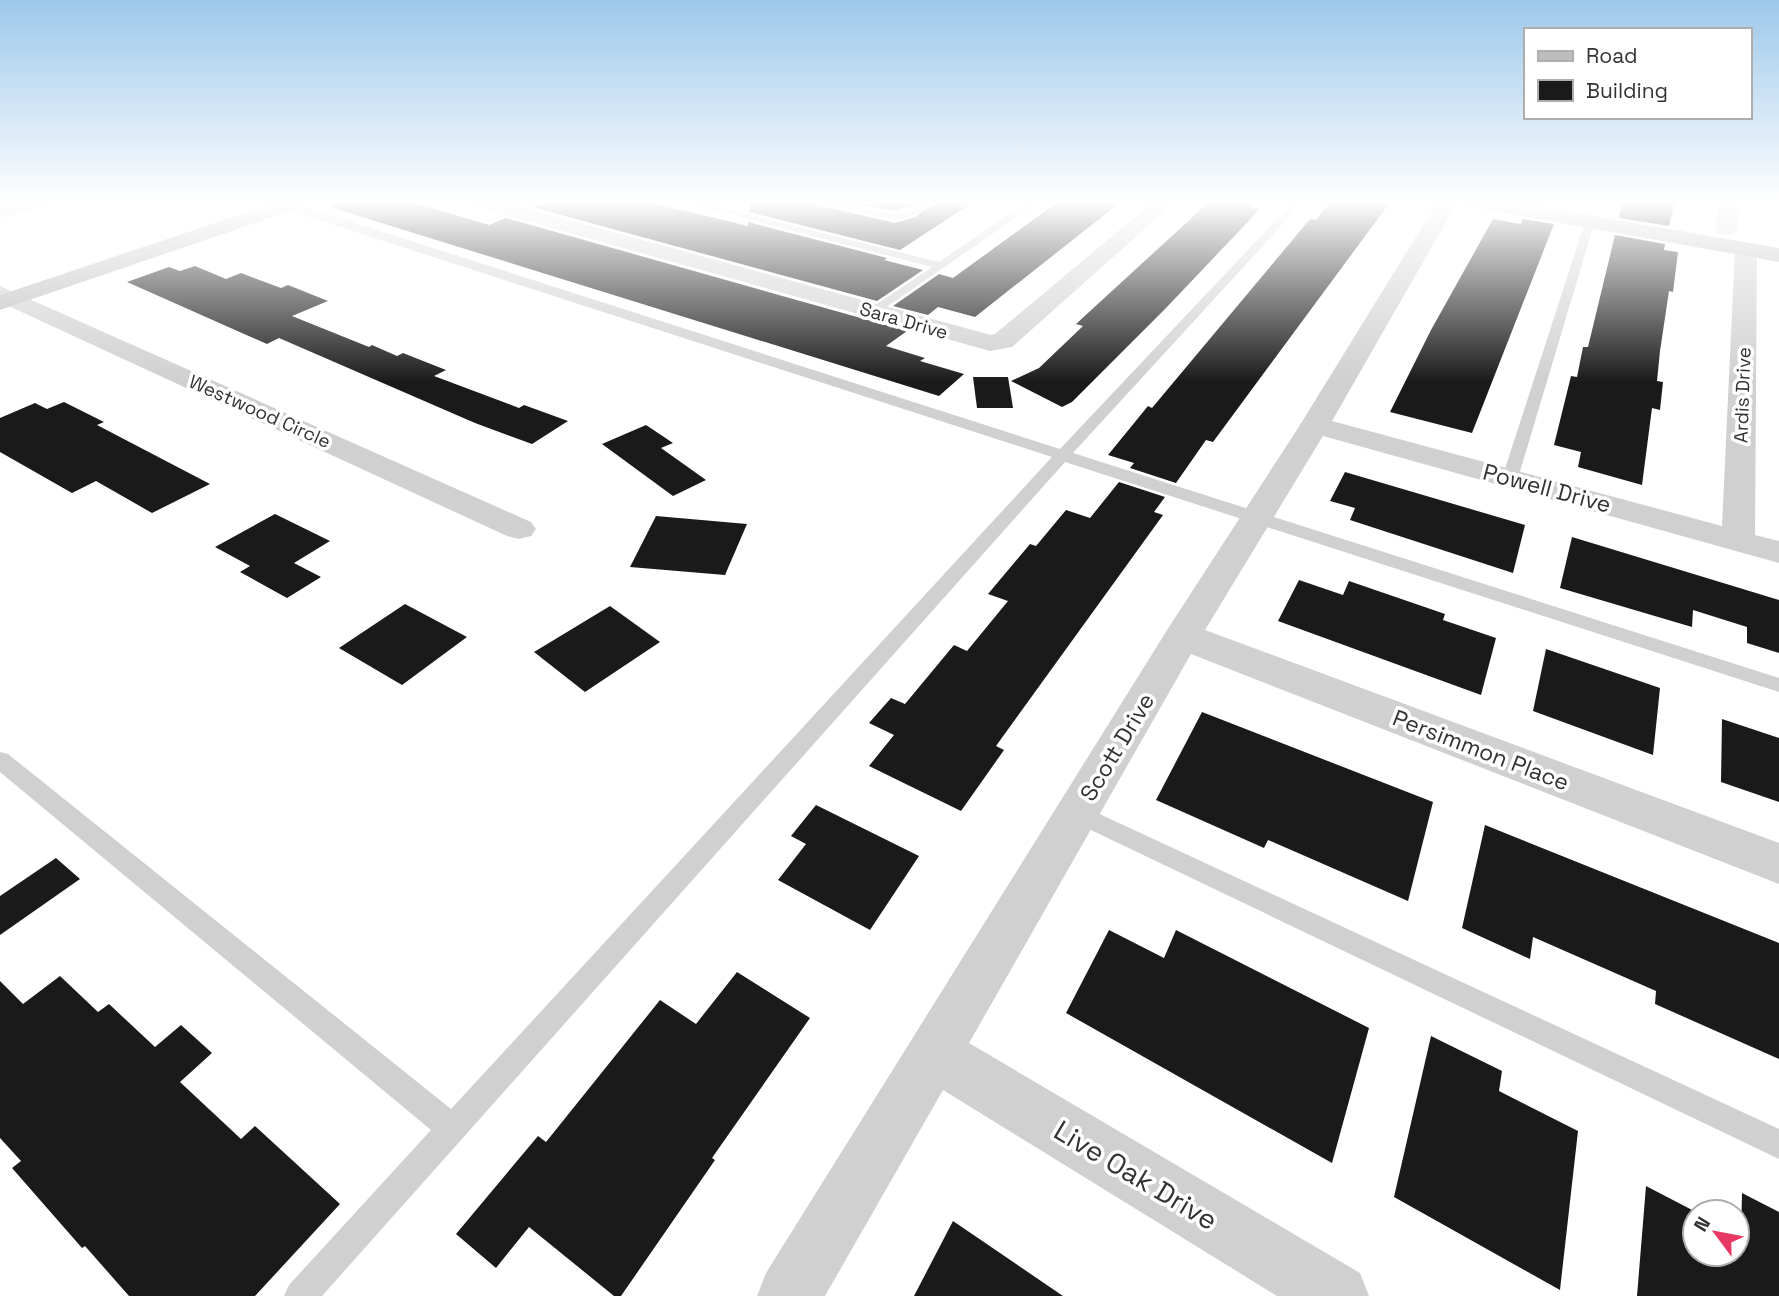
<svg xmlns="http://www.w3.org/2000/svg" width="1779" height="1296" font-family="'Space Grotesk',sans-serif">
<style>
.building{fill:#1a1a1a}
.lines{fill:none;stroke-linecap:round;stroke-linejoin:round}
.service{fill:#d0d0d0;fill-rule:evenodd}
.minor{fill:#d0d0d0;fill-rule:evenodd}
.secondary{fill:#bdbdbd;fill-rule:evenodd}
.labels{text-anchor:middle;stroke-width:7;stroke-linejoin:round;paint-order:stroke}
.far-street-label{font-size:19px;fill:#333;stroke:#fff}
.street-label{font-size:23px;fill:#333;stroke:#fff}
.near-street-label{font-size:28px;fill:#333;stroke:#fff}
</style>
<rect width="100%" height="100%" fill="#fff"/>
<!-- building -->
<g class="building">
<path d="M 331,201 L 408,201 L 489,225 L 506,218 L 907,331 L 886,346 L 925,358 L 920,361 L 964,374 L 939,396 L 330,207 Z"/>
<path d="M 547,201 L 644,201 L 748,226 L 748,222 L 887,258 L 884,260 L 923,270 L 877,301 L 532,207 Z"/>
<path d="M 751,201 L 811,201 L 813,204 L 895,223 L 915,217 L 938,201 L 975,201 L 900,250 L 749,212 Z"/>
<path d="M 840,201 L 923,201 L 895,211 Z"/>
<path d="M 1059,201 L 1122,201 L 975,317 L 938,307 L 928,315 L 893,306 L 939,274 L 953,278 Z"/>
<path d="M 1210,201 L 1257,201 L 1251,207 L 1260,209 L 1166,308 L 1072,402 L 1062,407 L 1011,381 L 1039,368 L 1083,326 L 1076,324 Z"/>
<path d="M 1331,201 L 1391,201 L 1213,442 L 1206,440 L 1176,483 L 1130,468 L 1134,463 L 1108,455 L 1148,406 L 1152,408 L 1310,219 L 1316,220 Z"/>
<path d="M 1623,201 L 1675,201 L 1669,226 L 1619,218 Z"/>
<path d="M 1493,219 L 1521,224 L 1522,219 L 1554,224 L 1472,433 L 1390,412 L 1431,330 Z"/>
<path d="M 1615,235 L 1665,244 L 1664,250 L 1678,252 L 1673,292 L 1669,291 L 1660,351 L 1657,381 L 1663,382 L 1660,410 L 1652,408 L 1642,485 L 1578,467 L 1581,452 L 1554,445 L 1571,376 L 1577,377 L 1583,347 L 1588,347 Z"/>
<path d="M 195,266 L 226,279 L 241,273 L 281,288 L 288,285 L 328,301 L 292,316 L 369,347 L 372,345 L 397,356 L 403,353 L 446,370 L 434,376 L 519,408 L 524,405 L 568,421 L 532,444 L 475,423 L 279,338 L 267,344 L 127,282 L 169,267 L 180,271 Z"/>
<path d="M 973,377 L 1008,377 L 1013,408 L 977,408 Z"/>
<path d="M 64,402 L 104,422 L 97,425 L 210,484 L 152,513 L 96,481 L 72,493 L 0,452 L 0,418 L 35,403 L 47,409 Z"/>
<path d="M 646,425 L 673,443 L 661,448 L 706,480 L 673,496 L 602,444 Z"/>
<path d="M 1345,472 L 1525,525 L 1513,573 L 1350,520 L 1355,508 L 1330,501 Z"/>
<path d="M 1119,482 L 1165,497 L 1154,512 L 1163,515 L 996,746 L 1004,750 L 961,811 L 869,766 L 894,735 L 869,723 L 891,698 L 905,704 L 954,645 L 967,651 L 1008,601 L 988,594 L 1030,544 L 1036,546 L 1066,510 L 1090,518 Z"/>
<path d="M 275,514 L 330,541 L 294,563 L 321,577 L 287,598 L 240,572 L 250,566 L 215,547 Z"/>
<path d="M 656,516 L 747,524 L 725,575 L 630,567 Z"/>
<path d="M 1572,537 L 1779,600 L 1779,653 L 1747,643 L 1747,627 L 1693,610 L 1692,627 L 1560,588 Z"/>
<path d="M 1299,580 L 1343,595 L 1349,581 L 1445,614 L 1443,620 L 1496,638 L 1481,695 L 1278,621 Z"/>
<path d="M 405,604 L 467,637 L 402,685 L 339,648 Z"/>
<path d="M 610,606 L 660,642 L 585,692 L 534,652 Z"/>
<path d="M 1546,649 L 1660,688 L 1653,755 L 1533,711 Z"/>
<path d="M 1202,712 L 1433,802 L 1408,901 L 1268,840 L 1264,848 L 1156,800 Z"/>
<path d="M 1722,719 L 1779,738 L 1779,802 L 1721,782 Z"/>
<path d="M 816,805 L 919,856 L 870,930 L 778,880 L 806,844 L 791,836 Z"/>
<path d="M 1485,825 L 1779,943 L 1779,1059 L 1655,1004 L 1656,991 L 1533,937 L 1530,959 L 1462,928 Z"/>
<path d="M 56,858 L 80,879 L 0,935 L 0,896 Z"/>
<path d="M 1109,930 L 1164,958 L 1176,930 L 1369,1028 L 1332,1163 L 1066,1013 Z"/>
<path d="M 737,972 L 810,1018 L 712,1158 L 715,1160 L 621,1296 L 614,1296 L 529,1227 L 496,1268 L 456,1234 L 538,1136 L 546,1142 L 660,1000 L 696,1024 Z"/>
<path d="M 60,976 L 98,1012 L 109,1004 L 155,1047 L 181,1025 L 212,1053 L 180,1082 L 241,1139 L 255,1126 L 340,1204 L 255,1296 L 129,1296 L 85,1246 L 82,1248 L 12,1168 L 21,1161 L 0,1138 L 0,981 L 23,1004 Z"/>
<path d="M 1431,1036 L 1502,1071 L 1499,1091 L 1578,1131 L 1560,1290 L 1394,1197 Z"/>
<path d="M 1646,1186 L 1696,1212 L 1695,1254 L 1737,1254 L 1737,1233 L 1741,1236 L 1742,1193 L 1779,1212 L 1779,1296 L 1637,1296 Z"/>
<path d="M 953,1221 L 1063,1296 L 914,1296 Z"/>
</g>
<g class="lines">
<!-- service -->
<g class="service">
<path d="M 678,201 L 695,201 L 939,262 L 1028,201 L 1040,201 L 875,315 L 871,314 L 871,308 L 932,267 Z"/>
<path d="M 814,201 C 842,200 870,214 895,214 C 910,214 920,201 936,201 L 914,215 L 896,220 Z"/>
<path d="M 1294,201 L 1304,201 L 1073,453 L 1779,678 L 1779,692 L 1065,462 L 322,1296 L 284,1296 L 289,1285 L 431,1130 L 0,772 L 0,752 L 8,754 L 451,1109 L 1052,457 L 300,214 L 285,207 L 285,203 L 293,203 L 1060,449 Z"/>
<path d="M 1586,219 L 1595,221 L 1518,478 L 1516,481 L 1504,481 L 1502,478 Z"/>
<path d="M 1078,804 L 1779,1129 L 1779,1159 L 1070,820 L 1067,813 L 1070,806 Z"/>
</g>
<!-- minor -->
<g class="minor">
<path d="M 17,201 L 50,201 L 47,205 L 0,218 L 0,206 Z"/>
<path d="M 467,201 L 499,201 L 991,335 L 995,334 L 1154,201 L 1176,201 L 1012,347 L 990,351 L 470,205 Z"/>
<path d="M 1438,201 L 1458,201 L 1332,421 L 1722,526 L 1735,249 L 1738,244 L 1754,244 L 1757,249 L 1755,535 L 1779,541 L 1779,563 L 1323,436 L 1205,630 L 1779,843 L 1779,884 L 1191,654 L 969,1043 L 1360,1273 L 1369,1296 L 1277,1296 L 943,1090 L 825,1296 L 757,1296 L 766,1273 L 1169,627 L 1300,425 Z"/>
<path d="M 1720,201 L 1740,201 L 1737,229 L 1734,234 L 1718,234 L 1715,229 Z"/>
<path d="M 0,286 L 531,522 L 536,529 L 531,536 L 519,539 L 507,536 L 0,302 Z"/>
</g>
<!-- secondary -->
<g class="secondary">
<path d="M 281,201 L 311,201 L 308,205 L 0,310 L 0,295 Z"/>
<path d="M 1462,201 L 1506,201 L 1779,248 L 1779,262 L 1472,207 L 1465,205 Z"/>
</g>
</g>
<!-- sky -->
<linearGradient id="sky" x2="0" y2="1"><stop stop-color="#9dc8ea"/><stop offset="0.53" stop-color="#fff"/><stop offset="1" stop-color="#fff" stop-opacity="0"/></linearGradient>
<rect width="1779" height="382" fill="url(#sky)"/>
<g class="labels">
<!-- far-street labels -->
<g class="far-street-label">
<text transform="translate(904 320) rotate(16)" y="7">Sara Drive</text>
<text transform="translate(1742 395) rotate(-88)" y="7">Ardis Drive</text>
<text transform="translate(260 411) rotate(24)" y="7">Westwood Circle</text>
</g>
<!-- street labels -->
<g class="street-label">
<text transform="translate(1547 488) rotate(15)" y="8">Powell Drive</text>
<text transform="translate(1117 747) rotate(-59)" y="8">Scott Drive</text>
<text transform="translate(1481 750) rotate(21)" y="8">Persimmon Place</text>
</g>
<!-- near-street labels -->
<g class="near-street-label">
<text transform="translate(1136 1175) rotate(31)" y="10">Live Oak Drive</text>
</g>
</g>
<!-- legend -->
<rect x="1524" y="28" width="228" height="91" fill="#ffffff" stroke="#adadad" stroke-width="2"/>
<rect x="1538" y="51" width="35" height="10" fill="#bdbdbd" stroke="#adadad" stroke-width="2"/>
<text x="1586" y="63" font-size="21" fill="#333333">Road</text>
<rect x="1538" y="80" width="35" height="21" fill="#1a1a1a" stroke="#adadad" stroke-width="2"/>
<text x="1586" y="98" font-size="21" fill="#333333">Building</text>
<!-- north arrow -->
<g transform="translate(1716 1233) rotate(302)"><circle r="33" fill="#ffffff" stroke="#adadad" stroke-width="2"/>
<path d="M0-5L12 26L0 18L-12 26Z" fill="#e63963"/>
<text y="-10" font-size="19" font-weight="bold" text-anchor="middle" fill="#333333">N</text>
</g>
</svg>
